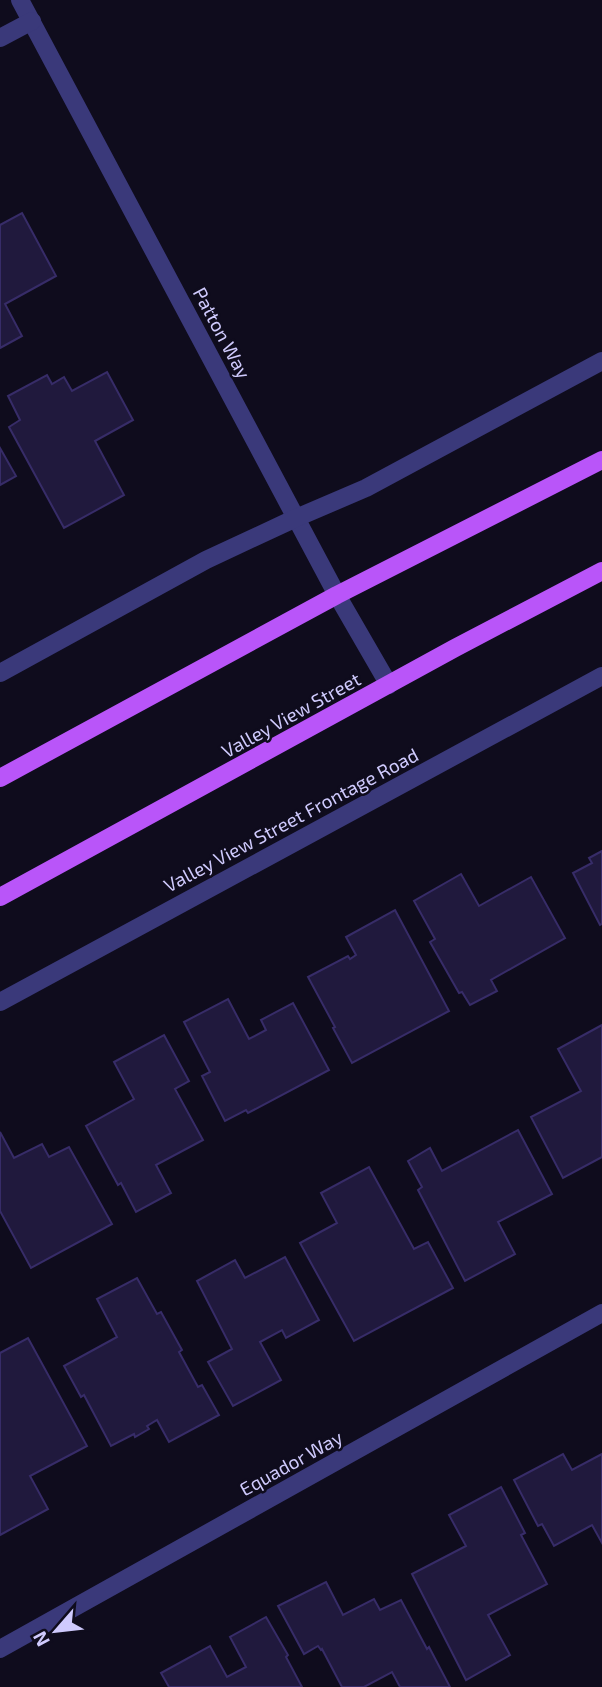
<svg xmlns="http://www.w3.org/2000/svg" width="602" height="1687" font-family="'Exo 2',sans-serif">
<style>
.building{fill:#20193d;stroke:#372c68;stroke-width:2}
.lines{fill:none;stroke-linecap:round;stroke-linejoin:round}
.minor{stroke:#3a397a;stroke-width:18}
.primary{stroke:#b955f9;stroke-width:18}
.labels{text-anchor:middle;stroke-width:5;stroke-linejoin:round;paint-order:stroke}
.street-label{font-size:19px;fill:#cfcafd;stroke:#0f0c1d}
</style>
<rect width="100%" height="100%" fill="#0f0c1d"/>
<!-- building -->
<g class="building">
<path d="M 22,213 L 56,276 L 5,304 L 22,336 L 0,348 L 0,225 Z"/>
<path d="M 107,372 L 133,420 L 95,441 L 124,495 L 64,528 L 9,427 L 20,420 L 8,396 L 47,375 L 52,384 L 64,377 L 72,391 Z"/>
<path d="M 0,448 L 16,476 L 0,485 Z"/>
<path d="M 602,851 L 602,924 L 600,925 L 573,873 L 592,863 L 589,858 Z"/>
<path d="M 461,874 L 479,906 L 531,877 L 565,938 L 491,980 L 497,991 L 470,1005 L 462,992 L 459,993 L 430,942 L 435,939 L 414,901 Z"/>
<path d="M 395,910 L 449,1011 L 352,1063 L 333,1028 L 335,1027 L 308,977 L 348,956 L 350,959 L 356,955 L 346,937 Z"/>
<path d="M 228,999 L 249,1039 L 266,1030 L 261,1020 L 293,1003 L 329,1070 L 248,1113 L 246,1110 L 225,1121 L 202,1076 L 210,1072 L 184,1022 Z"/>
<path d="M 602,1025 L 602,1157 L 563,1178 L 531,1117 L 581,1091 L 558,1049 Z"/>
<path d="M 164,1035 L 189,1081 L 175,1089 L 203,1140 L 156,1165 L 171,1193 L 136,1212 L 121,1183 L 118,1185 L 86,1126 L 134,1099 L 114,1062 Z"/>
<path d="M 518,1130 L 552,1194 L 498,1222 L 515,1254 L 465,1281 L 418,1190 L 422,1187 L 408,1161 L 430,1148 L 442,1171 Z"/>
<path d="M 0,1132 L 14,1158 L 42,1144 L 49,1157 L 69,1147 L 112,1224 L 31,1268 L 0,1211 Z"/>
<path d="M 369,1167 L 414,1249 L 428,1242 L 453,1288 L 354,1341 L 300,1243 L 337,1223 L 321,1193 Z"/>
<path d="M 285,1257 L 319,1320 L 286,1338 L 282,1330 L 260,1342 L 281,1380 L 233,1406 L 208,1362 L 232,1349 L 197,1281 L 235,1260 L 245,1278 Z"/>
<path d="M 137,1278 L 157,1314 L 161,1312 L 182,1350 L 179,1352 L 198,1387 L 202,1385 L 219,1415 L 169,1442 L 157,1420 L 147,1426 L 149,1429 L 135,1437 L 134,1434 L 111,1446 L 84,1395 L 81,1397 L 64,1366 L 117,1337 L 97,1299 Z"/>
<path d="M 28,1338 L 87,1446 L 30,1476 L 48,1509 L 0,1535 L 0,1353 Z"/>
<path d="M 563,1454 L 572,1470 L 602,1454 L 602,1543 L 592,1525 L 554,1546 L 542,1524 L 538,1526 L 514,1480 Z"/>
<path d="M 501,1487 L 525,1533 L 521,1535 L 547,1584 L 488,1615 L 510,1655 L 466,1680 L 412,1574 L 466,1546 L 449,1515 Z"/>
<path d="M 326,1582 L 343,1615 L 374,1599 L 380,1610 L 401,1600 L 427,1649 L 429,1647 L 450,1687 L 400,1687 L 392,1672 L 364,1687 L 342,1687 L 322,1649 L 321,1650 L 318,1646 L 304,1654 L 278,1606 Z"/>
<path d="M 266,1617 L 288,1655 L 286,1657 L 302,1687 L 169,1687 L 161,1673 L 210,1646 L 227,1677 L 246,1667 L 230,1637 Z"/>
</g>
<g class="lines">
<!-- minor -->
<g class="minor">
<path d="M 20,0 L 337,595 L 389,685"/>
<path d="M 0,38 L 32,21"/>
<path d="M 0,673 L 206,560 L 296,518 L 366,488 L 602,361"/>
<path d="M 0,1002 L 602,676"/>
<path d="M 0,1649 L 602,1313"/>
</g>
<!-- primary -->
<g class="primary">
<path d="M 0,778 L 337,595 L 602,460"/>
<path d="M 0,897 L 455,648 L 602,571"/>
</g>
</g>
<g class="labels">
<!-- street labels -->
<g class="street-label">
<text transform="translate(222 333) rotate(62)" y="7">Patton Way</text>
<text transform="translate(291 715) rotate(-29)" y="7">Valley View Street</text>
<text transform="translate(291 820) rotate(-28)" y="7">Valley View Street Frontage Road</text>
<text transform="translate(291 1463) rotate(-29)" y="7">Equador Way</text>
</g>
</g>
<!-- north arrow -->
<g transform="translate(56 1631) rotate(242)" stroke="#0f0c1d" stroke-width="5" paint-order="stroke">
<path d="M0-5L12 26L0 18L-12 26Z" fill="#cfcafd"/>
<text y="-10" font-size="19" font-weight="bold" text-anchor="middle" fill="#cfcafd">N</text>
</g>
</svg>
